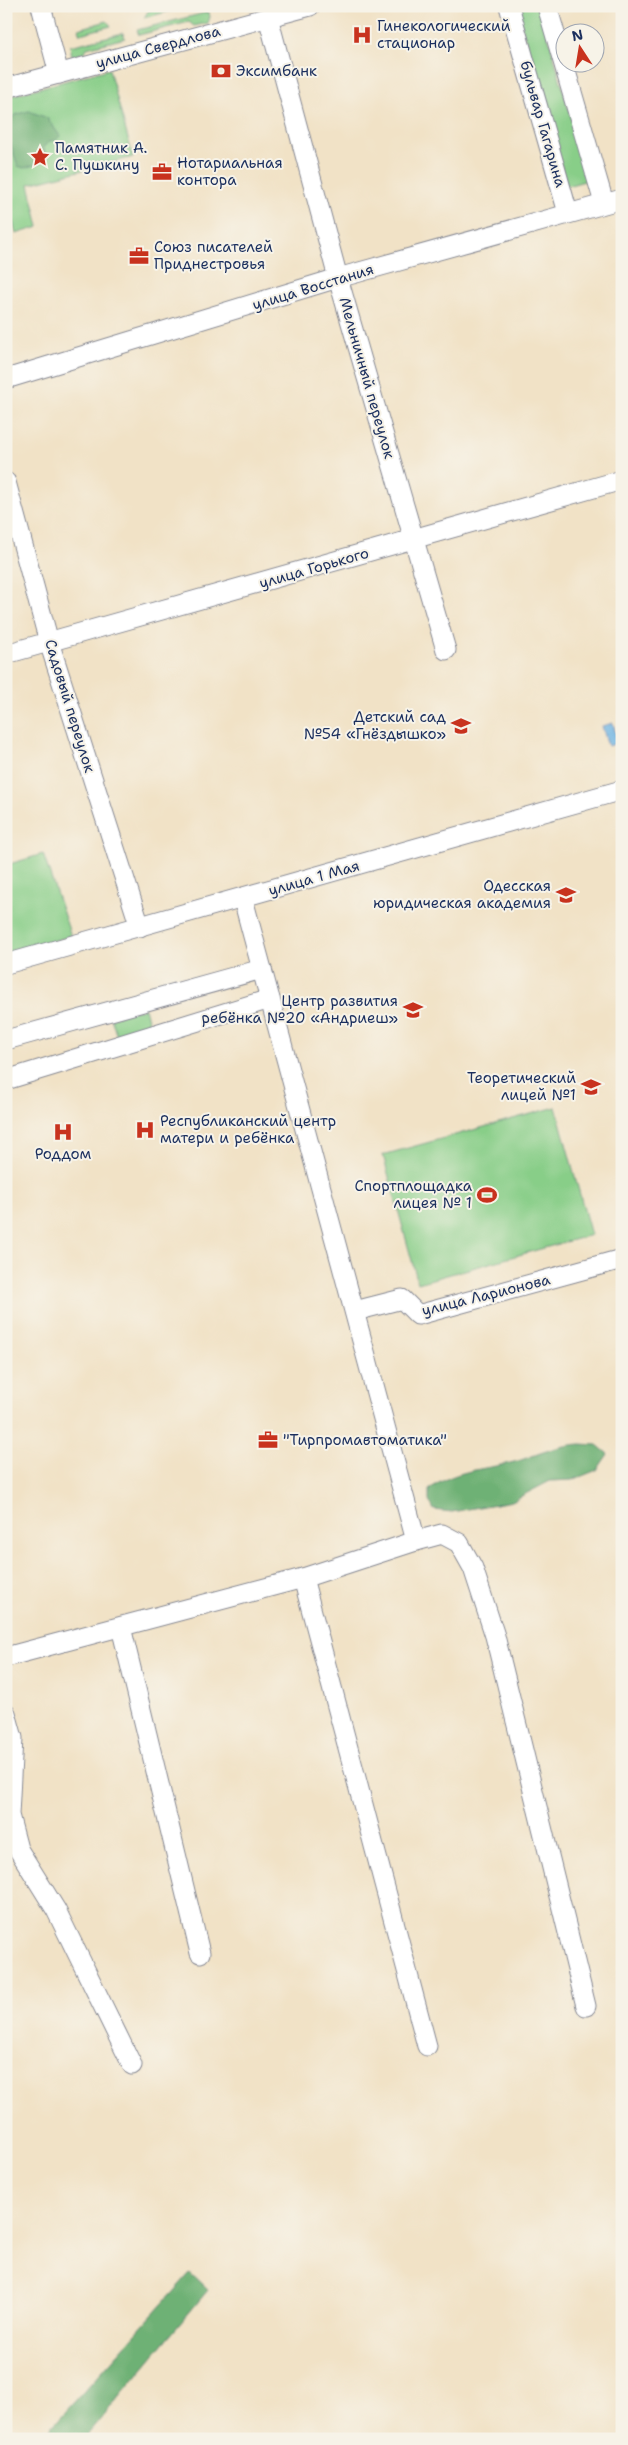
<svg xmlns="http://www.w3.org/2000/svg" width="628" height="2445" font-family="'Shantell Sans',sans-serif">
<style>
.green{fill:#88ce88;stroke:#527e73}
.forest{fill:#6eb174;stroke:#447069}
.water{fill:#6cb2e2;stroke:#4470a0}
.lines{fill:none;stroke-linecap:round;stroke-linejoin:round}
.minor-casing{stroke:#868892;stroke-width:21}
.minor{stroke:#fff;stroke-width:19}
.labels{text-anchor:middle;stroke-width:4;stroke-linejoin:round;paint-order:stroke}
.poi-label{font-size:15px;fill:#1b2f5e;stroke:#f7f3e8;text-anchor:start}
.street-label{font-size:15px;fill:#1b2f5e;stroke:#f7f3e8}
</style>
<rect width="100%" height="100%" fill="#f7f3e8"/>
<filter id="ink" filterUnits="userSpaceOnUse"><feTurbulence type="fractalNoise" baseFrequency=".02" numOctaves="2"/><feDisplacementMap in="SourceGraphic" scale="10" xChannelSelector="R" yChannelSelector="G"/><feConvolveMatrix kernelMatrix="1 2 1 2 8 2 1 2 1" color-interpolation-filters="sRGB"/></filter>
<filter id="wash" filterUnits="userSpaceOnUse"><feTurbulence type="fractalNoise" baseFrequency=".0096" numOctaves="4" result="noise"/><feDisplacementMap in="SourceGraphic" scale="20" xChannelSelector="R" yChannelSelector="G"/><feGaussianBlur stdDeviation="1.12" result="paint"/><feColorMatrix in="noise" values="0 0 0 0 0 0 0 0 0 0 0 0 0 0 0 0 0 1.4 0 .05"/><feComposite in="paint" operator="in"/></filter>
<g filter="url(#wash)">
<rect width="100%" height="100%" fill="#f1e2c6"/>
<!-- green -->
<g class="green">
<path d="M 164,6 L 189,6 L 144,18 L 148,11 Z"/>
<path d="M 516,6 L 540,6 L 588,180 L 567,186 Z"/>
<path d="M 209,12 L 210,17 L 208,23 L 194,26 L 189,22 L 139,35 L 137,30 Z"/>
<path d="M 107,21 L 111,26 L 80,34 L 78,29 Z"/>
<path d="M 123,33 L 125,38 L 87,48 L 84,53 L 72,56 L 70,46 Z"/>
<path d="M 109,69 L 133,157 L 29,184 L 39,227 L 16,234 L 6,194 L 6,97 Z"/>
<path d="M 43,854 L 71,936 L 6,954 L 6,865 Z"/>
<path d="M 145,1008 L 150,1027 L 117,1037 L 111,1018 Z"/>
<path d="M 556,1107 L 591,1235 L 418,1283 L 383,1155 Z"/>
</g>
<!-- forest -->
<g class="forest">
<path d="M 29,111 L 47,118 L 60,136 L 56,140 L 50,141 L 43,147 L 46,154 L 41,163 L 24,168 L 18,166 L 7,133 L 8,120 L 15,115 Z"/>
<path d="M 581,1444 L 597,1445 L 608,1454 L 597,1470 L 572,1480 L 550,1481 L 512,1501 L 452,1512 L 434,1510 L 429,1500 L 429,1490 C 455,1468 489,1470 521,1460 C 541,1453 559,1445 581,1444 Z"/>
<path d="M 190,2273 L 208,2290 L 84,2439 L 41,2439 Z"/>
</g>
<!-- water -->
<path class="water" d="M 613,723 L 618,743 L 608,746 L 602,726 Z"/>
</g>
<g filter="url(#ink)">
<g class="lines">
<defs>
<g id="minor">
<path d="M 41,6 L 59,74"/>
<path d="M 509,6 L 568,213"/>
<path d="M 547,6 L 604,203"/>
<path d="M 268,17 L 338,278 L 446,650"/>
<path d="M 6,88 L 310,6"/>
<path d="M 6,379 L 338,278 L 622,199"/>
<path d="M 6,482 L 49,642 L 140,927"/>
<path d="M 6,654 L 622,480"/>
<path d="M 243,899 L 416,1541"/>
<path d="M 6,964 L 622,790"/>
<path d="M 6,1040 L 262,969"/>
<path d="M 6,1080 L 270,999"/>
<path d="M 355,1311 L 402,1299 L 418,1315 L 622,1259"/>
<path d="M 303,1578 L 427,2046"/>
<path d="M 121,1627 L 200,1953"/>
<path d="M 6,1657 L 303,1578 L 416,1541 L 442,1534 L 459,1543 L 473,1568 L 495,1636 L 586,2006"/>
<path d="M 6,1713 L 13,1738 L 9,1815 L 18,1849 L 56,1910 L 132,2065"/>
</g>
</defs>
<!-- minor casing -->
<use href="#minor" class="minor-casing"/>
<!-- minor -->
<use href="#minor" class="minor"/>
</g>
</g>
<!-- icons -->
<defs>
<symbol id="hospital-bare" viewBox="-9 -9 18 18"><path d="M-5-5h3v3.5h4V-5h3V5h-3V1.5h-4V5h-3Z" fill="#c8321e" stroke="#f7f3e8" stroke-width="2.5" paint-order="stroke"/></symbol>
<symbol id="bank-bare" viewBox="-9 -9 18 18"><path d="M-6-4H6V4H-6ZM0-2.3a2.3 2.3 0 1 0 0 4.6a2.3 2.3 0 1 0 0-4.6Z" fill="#c8321e" stroke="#f7f3e8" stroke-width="2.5" paint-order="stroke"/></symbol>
<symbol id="sight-bare" viewBox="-9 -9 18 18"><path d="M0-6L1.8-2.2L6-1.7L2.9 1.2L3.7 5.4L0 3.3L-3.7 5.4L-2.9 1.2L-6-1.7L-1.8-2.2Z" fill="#c8321e" stroke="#f7f3e8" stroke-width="2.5" paint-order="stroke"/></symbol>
<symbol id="office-bare" viewBox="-9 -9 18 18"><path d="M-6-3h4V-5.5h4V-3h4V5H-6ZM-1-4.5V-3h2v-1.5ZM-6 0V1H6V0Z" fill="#c8321e" stroke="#f7f3e8" stroke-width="2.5" paint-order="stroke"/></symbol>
<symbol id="school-bare" viewBox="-9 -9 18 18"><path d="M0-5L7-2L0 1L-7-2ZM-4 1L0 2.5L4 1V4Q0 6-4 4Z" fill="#c8321e" stroke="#f7f3e8" stroke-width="2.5" paint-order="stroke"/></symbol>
<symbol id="university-bare" viewBox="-9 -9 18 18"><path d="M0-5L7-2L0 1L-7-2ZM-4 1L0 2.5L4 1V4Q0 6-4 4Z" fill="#c8321e" stroke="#f7f3e8" stroke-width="2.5" paint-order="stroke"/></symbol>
<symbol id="stadium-bare" viewBox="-9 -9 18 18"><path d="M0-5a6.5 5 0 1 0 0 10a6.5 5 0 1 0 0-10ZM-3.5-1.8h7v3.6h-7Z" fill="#c8321e" stroke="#f7f3e8" stroke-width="2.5" paint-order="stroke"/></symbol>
</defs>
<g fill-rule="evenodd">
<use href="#hospital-bare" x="348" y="21" width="28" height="28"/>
<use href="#bank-bare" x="207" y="57" width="28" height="28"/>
<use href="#sight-bare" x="26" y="143" width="28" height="28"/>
<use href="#office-bare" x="148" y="158" width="28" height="28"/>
<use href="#office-bare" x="125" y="242" width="28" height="28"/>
<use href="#school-bare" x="447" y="712" width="28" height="28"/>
<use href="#university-bare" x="552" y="881" width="28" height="28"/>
<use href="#school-bare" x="399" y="996" width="28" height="28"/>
<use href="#school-bare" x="577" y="1073" width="28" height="28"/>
<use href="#hospital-bare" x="131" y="1116" width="28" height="28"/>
<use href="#hospital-bare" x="49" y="1118" width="28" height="28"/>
<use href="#stadium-bare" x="473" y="1181" width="28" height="28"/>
<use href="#office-bare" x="254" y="1426" width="28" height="28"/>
</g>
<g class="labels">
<!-- poi labels -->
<g class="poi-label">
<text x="377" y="31">Гинекологический<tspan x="377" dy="17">стационар</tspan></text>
<text x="236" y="76">Эксимбанк</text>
<text x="55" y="153">Памятник А.<tspan x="55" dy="17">С. Пушкину</tspan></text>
<text x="177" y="168">Нотариальная<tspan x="177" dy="17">контора</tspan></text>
<text x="154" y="252">Союз писателей<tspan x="154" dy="17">Приднестровья</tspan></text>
<text x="446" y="722" text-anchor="end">Детский сад<tspan x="446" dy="17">№54 «Гнёздышко»</tspan></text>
<text x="551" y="891" text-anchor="end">Одесская<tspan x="551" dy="17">юридическая академия</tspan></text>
<text x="398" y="1006" text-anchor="end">Центр развития<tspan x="398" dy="17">ребёнка №20 «Андриеш»</tspan></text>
<text x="576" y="1083" text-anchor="end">Теоретический<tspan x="576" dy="17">лицей №1</tspan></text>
<text x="160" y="1126">Республиканский центр<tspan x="160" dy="17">матери и ребёнка</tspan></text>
<text x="63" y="1159" text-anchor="middle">Роддом</text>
<text x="472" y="1191" text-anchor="end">Спортплощадка<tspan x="472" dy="17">лицея № 1</tspan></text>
<text x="283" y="1445">"Тирпромавтоматика"</text>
</g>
<!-- street labels -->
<g class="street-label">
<text transform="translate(158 47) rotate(-15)" y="5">улица Свердлова</text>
<text transform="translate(543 124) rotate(74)" y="5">бульвар Гагарина</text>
<text transform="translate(313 287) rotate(-17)" y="5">улица Восстания</text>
<text transform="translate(367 378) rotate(74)" y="5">Мельничный переулок</text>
<text transform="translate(314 568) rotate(-16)" y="5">улица Горького</text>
<text transform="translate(70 706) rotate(73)" y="5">Садовый переулок</text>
<text transform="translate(314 878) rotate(-16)" y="5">улица 1 Мая</text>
<text transform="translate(486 1295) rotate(-14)" y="5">улица Ларионова</text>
</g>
</g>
<!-- margin -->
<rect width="628" height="2445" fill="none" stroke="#f7f3e8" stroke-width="25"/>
<!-- north arrow -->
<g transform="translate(580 48) rotate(348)"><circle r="24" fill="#f7f3e8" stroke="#9fa5b1"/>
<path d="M0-4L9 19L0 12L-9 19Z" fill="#c8321e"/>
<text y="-8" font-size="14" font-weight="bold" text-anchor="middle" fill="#1b2f5e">N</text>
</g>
</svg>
